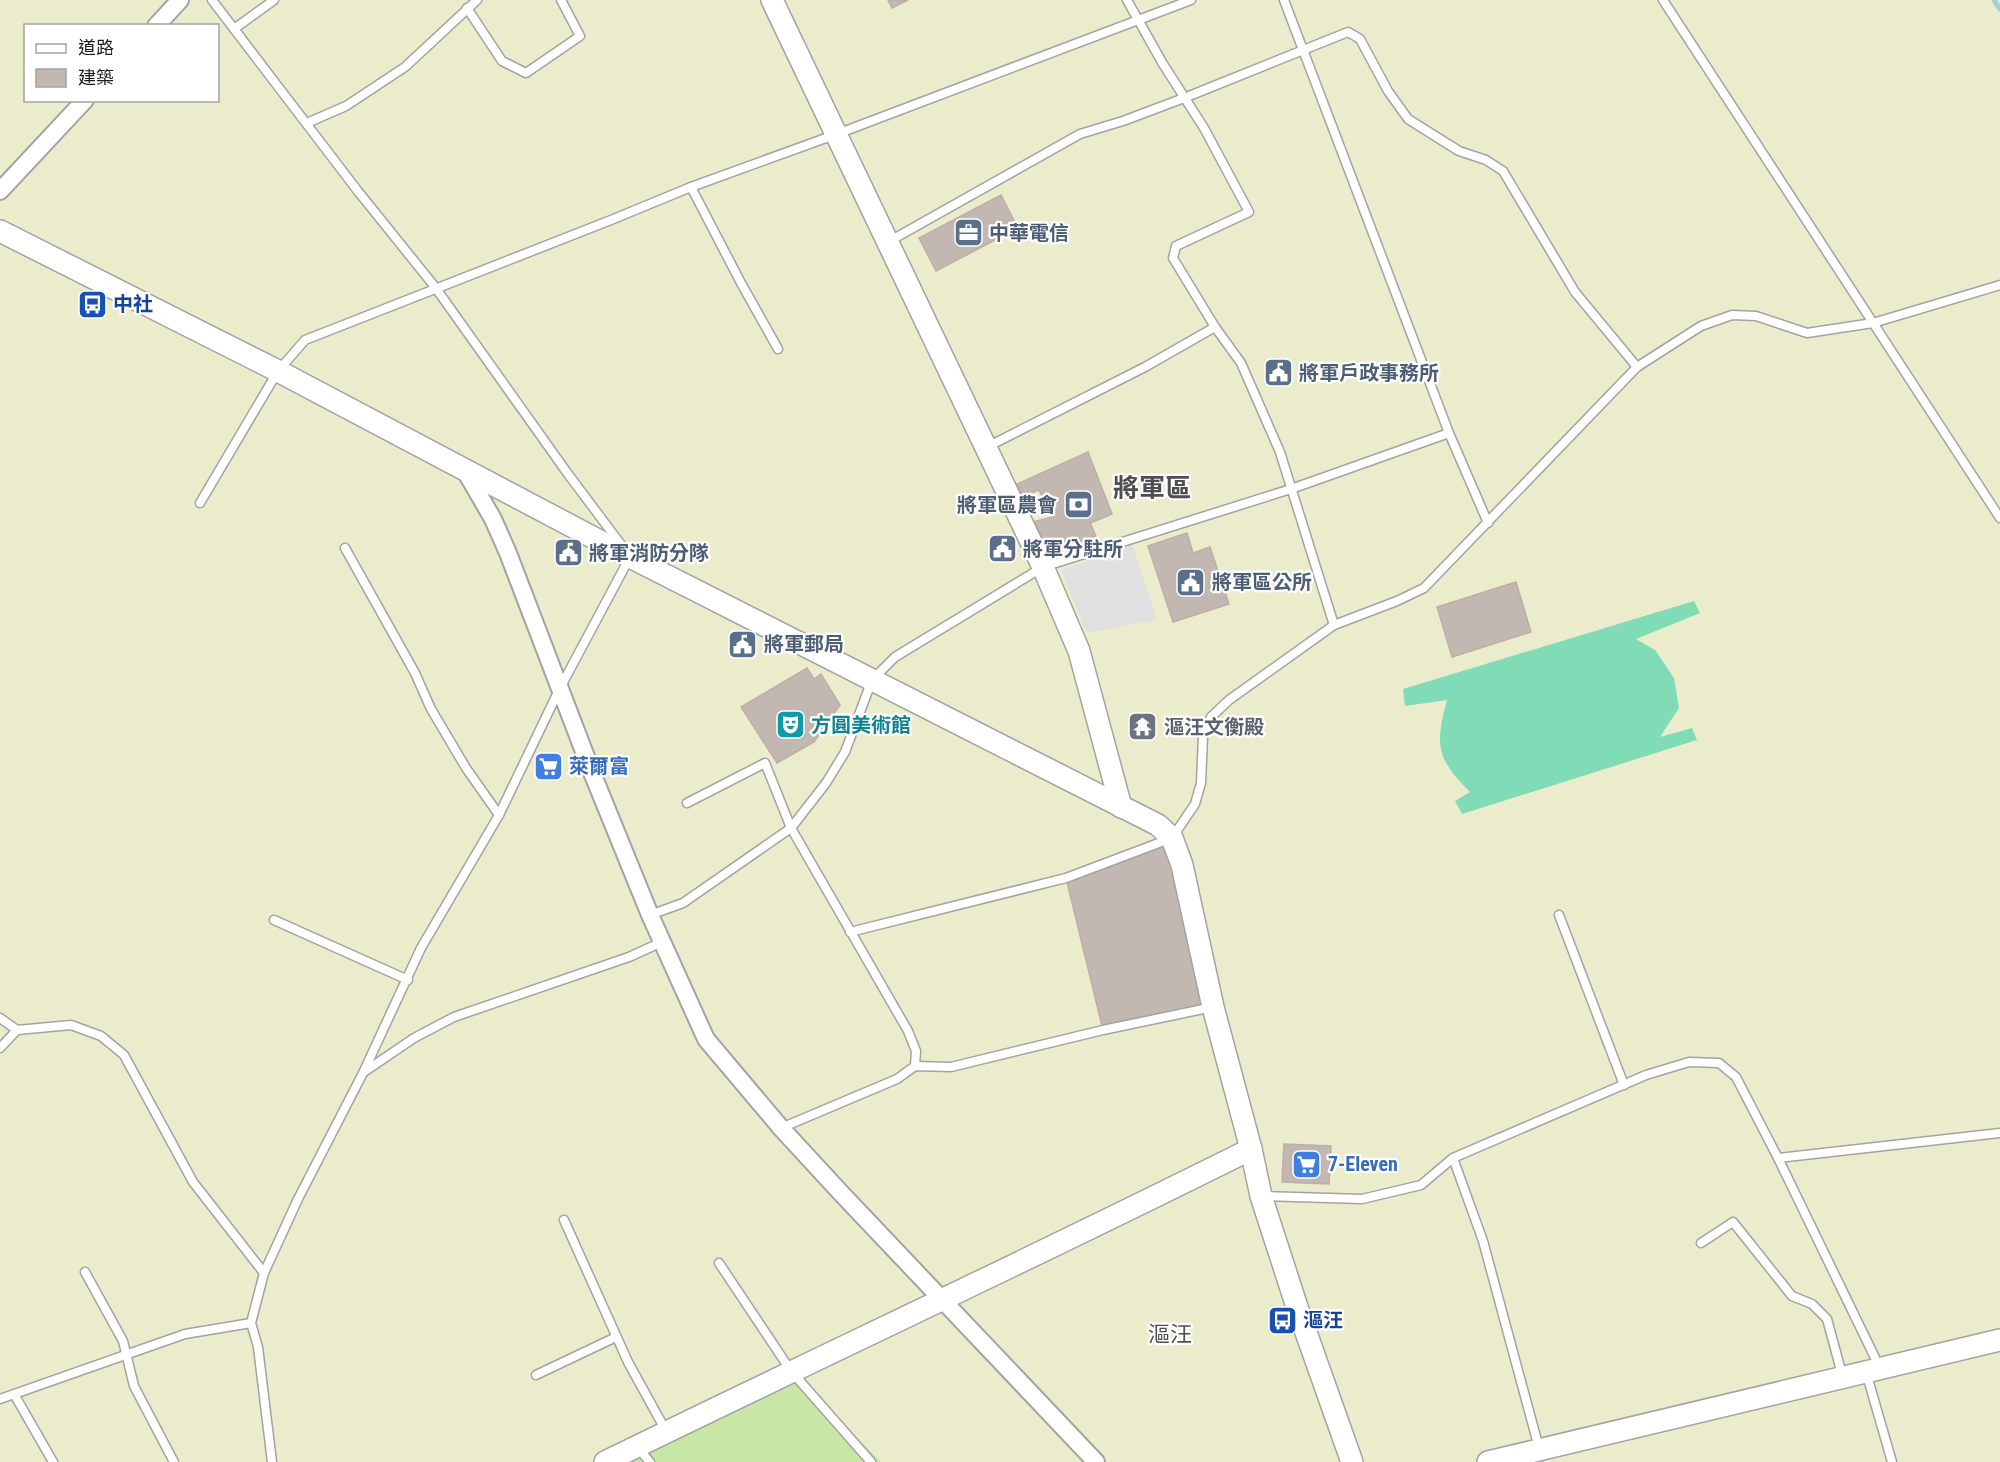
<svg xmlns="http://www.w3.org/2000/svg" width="2000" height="1462" font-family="'Roboto Condensed','Noto Sans TC',sans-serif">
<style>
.farmland{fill:#eaeccc;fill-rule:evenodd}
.grass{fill:#c8e7a7}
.pitch{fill:#80dcb7}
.parking{fill:#e0e0e0}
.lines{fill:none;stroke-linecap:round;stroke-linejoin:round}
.stream{stroke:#a2cfdb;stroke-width:5}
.building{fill:#c2b8b1;stroke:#beafa4;stroke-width:1.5}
.service-casing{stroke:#a3a3a3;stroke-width:11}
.minor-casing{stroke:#a3a3a3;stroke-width:20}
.tertiary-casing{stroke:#a3a3a3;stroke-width:24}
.service{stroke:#fff;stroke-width:8}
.minor{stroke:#fff;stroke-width:16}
.tertiary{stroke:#fff;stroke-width:21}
.labels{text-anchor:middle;stroke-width:4.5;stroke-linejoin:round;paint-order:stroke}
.service-label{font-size:20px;font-weight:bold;fill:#4e5e75;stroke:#fff;text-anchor:start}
.transit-label{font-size:20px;font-weight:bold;fill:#164399;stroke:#fff;text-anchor:start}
.culture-label{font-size:20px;font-weight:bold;fill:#0d838f;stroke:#fff;text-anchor:start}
.worship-label{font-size:20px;font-weight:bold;fill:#5b616d;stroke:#fff;text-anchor:start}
.shop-label{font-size:20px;font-weight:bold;fill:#366cbe;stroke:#fff;text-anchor:start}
.quarter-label{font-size:22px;fill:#4f4f4f;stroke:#fff}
.district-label{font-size:26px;font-weight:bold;fill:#4f4f4f;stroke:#fff}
</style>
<rect width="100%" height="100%" fill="#ede9e1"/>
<!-- farmland -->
<path class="farmland" d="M 0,0 L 2000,0 L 2000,1462 L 0,1462 ZM 26,26 L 218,26 L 218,100 L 26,100 Z"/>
<!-- grass -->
<path class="grass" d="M 791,1371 L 881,1462 L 605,1462 Z"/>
<!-- pitch -->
<path class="pitch" d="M 1694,601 L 1700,613 L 1636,639 L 1655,650 L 1674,678 L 1679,708 L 1660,737 L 1692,728 L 1697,740 L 1462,814 L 1455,801 L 1470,792 C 1436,758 1435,745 1447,700 L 1405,706 L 1403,689 Z"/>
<!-- parking -->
<path class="parking" d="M 1132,545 L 1157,620 L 1087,633 L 1061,570 Z"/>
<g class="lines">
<!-- stream -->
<path class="stream" d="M 1994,0 L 2000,9"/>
</g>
<!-- building -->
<g class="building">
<path d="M 888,0 L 908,0 L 892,8 Z"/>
<path d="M 1001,195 L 1018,228 L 936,271 L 919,238 Z"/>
<path d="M 1088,452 L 1112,514 L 1090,523 L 1096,536 L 1067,547 L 1041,540 L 1033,522 L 1052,517 L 1039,490 L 1023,496 L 1017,484 Z"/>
<path d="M 1187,533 L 1193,553 L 1210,547 L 1229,604 L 1173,622 L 1148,546 Z"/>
<path d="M 1516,582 L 1531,632 L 1452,657 L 1437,607 Z"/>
<path d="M 807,668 L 814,679 L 821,674 L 840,705 L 814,742 L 777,763 L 741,707 Z"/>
<path d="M 1172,838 L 1213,1007 L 1103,1030 L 1066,878 Z"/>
<path d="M 1284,1144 L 1331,1146 L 1329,1184 L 1282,1182 Z"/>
</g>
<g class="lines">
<defs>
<g id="service">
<path d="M 212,0 L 357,190 L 435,287 L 568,474 L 622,546"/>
<path d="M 1127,0 L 1163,64 L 1204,128 L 1249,212 L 1176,246 L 1173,258 L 1215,327 L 1241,363 L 1280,452 L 1334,625"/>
<path d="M 1284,0 L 1449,433 L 1488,523"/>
<path d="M 1663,0 L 2000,518"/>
<path d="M 467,8 L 502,61 L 526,73 L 580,36 L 561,0"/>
<path d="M 234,29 L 274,0"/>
<path d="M 307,123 L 346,106 L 405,67 L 477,0"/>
<path d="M 691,187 L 741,283 L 778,349"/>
<path d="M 888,242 L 1080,134 L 1123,121 L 1184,98 L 1348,32 L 1360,39 L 1388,91 L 1408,119 L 1459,151 L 1486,160 L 1503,171 L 1575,292 L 1637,367"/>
<path d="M 987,447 L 1145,367 L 1215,327"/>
<path d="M 200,503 L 278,371 L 305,340 L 611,220 L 691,187 L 837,134 L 1191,0"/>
<path d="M 345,548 L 415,673 L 431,709 L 466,768 L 499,815"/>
<path d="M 687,803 L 765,763 L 791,828 L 908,1031 L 916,1051 L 915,1066"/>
<path d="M 650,915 L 683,903 L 791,828 L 826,783 L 845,752 L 872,680 L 895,657 L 1043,567 L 1291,489 L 1449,433"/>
<path d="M 1559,915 L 1624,1085"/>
<path d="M 274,920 L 408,980"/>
<path d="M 850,932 L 1066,878 L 1172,838 L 1195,804 L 1201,783 L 1203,737 L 1211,717 L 1229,700 L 1334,625 L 1397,601 L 1424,588 L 1637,367 L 1701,326 L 1732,315 L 1756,316 L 1807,333 L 1873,323 L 2000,285"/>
<path d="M 0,1018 L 17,1030 L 71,1025 L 101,1036 L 124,1055 L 193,1182 L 264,1273"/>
<path d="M 0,1048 L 17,1030"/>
<path d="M 364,1072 L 414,1038 L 454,1017 L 629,957 L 662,942"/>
<path d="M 781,1128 L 897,1079 L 915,1066 L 951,1067 L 1103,1030 L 1213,1007"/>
<path d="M 1453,1158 L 1483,1241 L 1539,1448"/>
<path d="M 1778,1158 L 2000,1133"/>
<path d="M 1263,1196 L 1362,1199 L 1421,1185 L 1453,1158 L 1646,1075 L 1689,1062 L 1719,1063 L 1736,1077 L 1778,1158 L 1880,1368"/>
<path d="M 564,1220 L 628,1362 L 666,1431"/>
<path d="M 1701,1243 L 1733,1222 L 1792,1296 L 1812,1304 L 1827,1319 L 1843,1378"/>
<path d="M 719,1263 L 791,1371 L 871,1462"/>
<path d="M 85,1272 L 123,1341 L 134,1386 L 174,1462"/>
<path d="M 1866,1372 L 1892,1462"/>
<path d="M 536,1375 L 616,1337"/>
<path d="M 14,1394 L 53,1462"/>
<path d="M 0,1399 L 185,1334 L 251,1323"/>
<path d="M 637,1447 L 650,1462"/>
<path d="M 272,1462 L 258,1347 L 251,1323 L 264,1273 L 298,1199 L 363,1073 L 421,948 L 499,815 L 559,690 L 630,557"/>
</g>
<g id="minor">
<path d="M 156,26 L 180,0"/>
<path d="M 0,191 L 85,100"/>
<path d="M 464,469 L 493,519 L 508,553 L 593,775 L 650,915 L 706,1039 L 781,1128 L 840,1192 L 1096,1462"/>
</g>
<g id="tertiary">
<path d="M 772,0 L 1043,567 L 1079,651 L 1121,807"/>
<path d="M 0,231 L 278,371 L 630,557 L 1158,825 L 1172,838 L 1182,865 L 1213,1007 L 1251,1149 L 1261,1196 L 1297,1307 L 1352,1462"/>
<path d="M 605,1462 C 820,1357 1037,1256 1251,1149"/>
<path d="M 1488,1462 L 2000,1340"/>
</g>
</defs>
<!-- service casing -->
<use href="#service" class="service-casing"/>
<!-- minor casing -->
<use href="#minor" class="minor-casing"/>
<!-- tertiary casing -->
<use href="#tertiary" class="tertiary-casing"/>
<!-- service -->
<use href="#service" class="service"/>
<!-- minor -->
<use href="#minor" class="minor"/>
<!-- tertiary -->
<use href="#tertiary" class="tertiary"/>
</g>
<!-- icons -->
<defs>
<symbol id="office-square" viewBox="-11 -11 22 22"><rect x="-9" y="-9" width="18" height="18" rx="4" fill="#5c6f8a" stroke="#fff"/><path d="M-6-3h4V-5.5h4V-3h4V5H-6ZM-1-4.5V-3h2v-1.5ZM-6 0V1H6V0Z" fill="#fff"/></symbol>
<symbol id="bus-square" viewBox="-11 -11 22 22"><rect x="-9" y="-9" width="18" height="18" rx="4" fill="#1a4fb4" stroke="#fff"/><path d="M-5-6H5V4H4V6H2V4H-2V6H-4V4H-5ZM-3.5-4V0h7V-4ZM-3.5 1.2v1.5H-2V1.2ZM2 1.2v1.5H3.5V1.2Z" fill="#fff"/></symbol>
<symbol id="civic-square" viewBox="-11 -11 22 22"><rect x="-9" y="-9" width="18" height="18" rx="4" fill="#5c6f8a" stroke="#fff"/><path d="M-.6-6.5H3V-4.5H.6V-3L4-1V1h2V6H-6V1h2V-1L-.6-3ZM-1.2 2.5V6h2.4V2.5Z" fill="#fff"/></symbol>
<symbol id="bank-square" viewBox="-11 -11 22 22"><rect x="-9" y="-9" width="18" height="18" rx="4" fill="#5c6f8a" stroke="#fff"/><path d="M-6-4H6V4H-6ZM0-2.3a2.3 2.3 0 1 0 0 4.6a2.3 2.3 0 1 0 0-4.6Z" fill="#fff"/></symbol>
<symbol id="theatre-square" viewBox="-11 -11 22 22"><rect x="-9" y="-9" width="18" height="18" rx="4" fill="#0f9aa8" stroke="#fff"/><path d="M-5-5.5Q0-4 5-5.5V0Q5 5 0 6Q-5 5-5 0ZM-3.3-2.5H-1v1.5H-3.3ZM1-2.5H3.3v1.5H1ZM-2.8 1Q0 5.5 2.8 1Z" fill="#fff"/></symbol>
<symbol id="temple-square" viewBox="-11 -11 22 22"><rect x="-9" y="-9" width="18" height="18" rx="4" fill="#6b7280" stroke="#fff"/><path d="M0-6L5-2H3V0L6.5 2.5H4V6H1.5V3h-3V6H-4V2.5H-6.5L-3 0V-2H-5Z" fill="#fff"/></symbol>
<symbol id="supermarket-square" viewBox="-11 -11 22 22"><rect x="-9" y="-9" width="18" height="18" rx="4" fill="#3f7fe0" stroke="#fff"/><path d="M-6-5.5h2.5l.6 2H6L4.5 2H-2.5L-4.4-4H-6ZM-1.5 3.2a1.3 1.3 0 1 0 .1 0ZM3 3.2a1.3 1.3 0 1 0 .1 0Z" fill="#fff"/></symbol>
</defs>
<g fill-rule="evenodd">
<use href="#office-square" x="952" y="216" width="33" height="33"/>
<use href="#bus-square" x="76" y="288" width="33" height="33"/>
<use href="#civic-square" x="1262" y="356" width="33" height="33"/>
<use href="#bank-square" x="1062" y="488" width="33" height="33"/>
<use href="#civic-square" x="986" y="532" width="33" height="33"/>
<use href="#civic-square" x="552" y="536" width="33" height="33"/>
<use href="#civic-square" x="1174" y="566" width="33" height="33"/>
<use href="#civic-square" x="726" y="628" width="33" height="33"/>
<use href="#theatre-square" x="774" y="708" width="33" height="33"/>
<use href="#temple-square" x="1126" y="710" width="33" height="33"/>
<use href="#supermarket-square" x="532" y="750" width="33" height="33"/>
<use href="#supermarket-square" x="1290" y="1148" width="33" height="33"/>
<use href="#bus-square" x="1266" y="1304" width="33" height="33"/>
</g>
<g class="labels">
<!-- service labels -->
<g class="service-label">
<text x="989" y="240">中華電信</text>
<text x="1299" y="380">將軍戶政事務所</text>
<text x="1057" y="512" text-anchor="end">將軍區農會</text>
<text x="1023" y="556">將軍分駐所</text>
<text x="589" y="560">將軍消防分隊</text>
<text x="1212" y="589">將軍區公所</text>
<text x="764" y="651">將軍郵局</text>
</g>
<!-- transit labels -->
<g class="transit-label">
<text x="113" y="311">中社</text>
<text x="1303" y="1327">漚汪</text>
</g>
<!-- culture labels -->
<g class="culture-label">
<text x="811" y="732">方圓美術館</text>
</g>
<!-- worship labels -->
<g class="worship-label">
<text x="1164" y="734">漚汪文衡殿</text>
</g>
<!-- shop labels -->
<g class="shop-label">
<text x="569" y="773">萊爾富</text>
<text x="1328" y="1171">7-Eleven</text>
</g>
<!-- quarter labels -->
<g class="quarter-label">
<text x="1170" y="1342">漚汪</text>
</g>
<!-- district labels -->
<g class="district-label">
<text x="1152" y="497">將軍區</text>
</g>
</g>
<!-- legend -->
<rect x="24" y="24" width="195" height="78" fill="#ffffff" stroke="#a4a4a4" stroke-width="1.5"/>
<rect x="36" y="44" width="30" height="9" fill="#ffffff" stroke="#a4a4a4" stroke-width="1.5"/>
<text x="78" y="54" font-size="18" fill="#1c1c1c">道路</text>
<rect x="36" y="69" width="30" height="18" fill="#c2b8b1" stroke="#a4a4a4" stroke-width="1.5"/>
<text x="78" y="84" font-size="18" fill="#1c1c1c">建築</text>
</svg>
